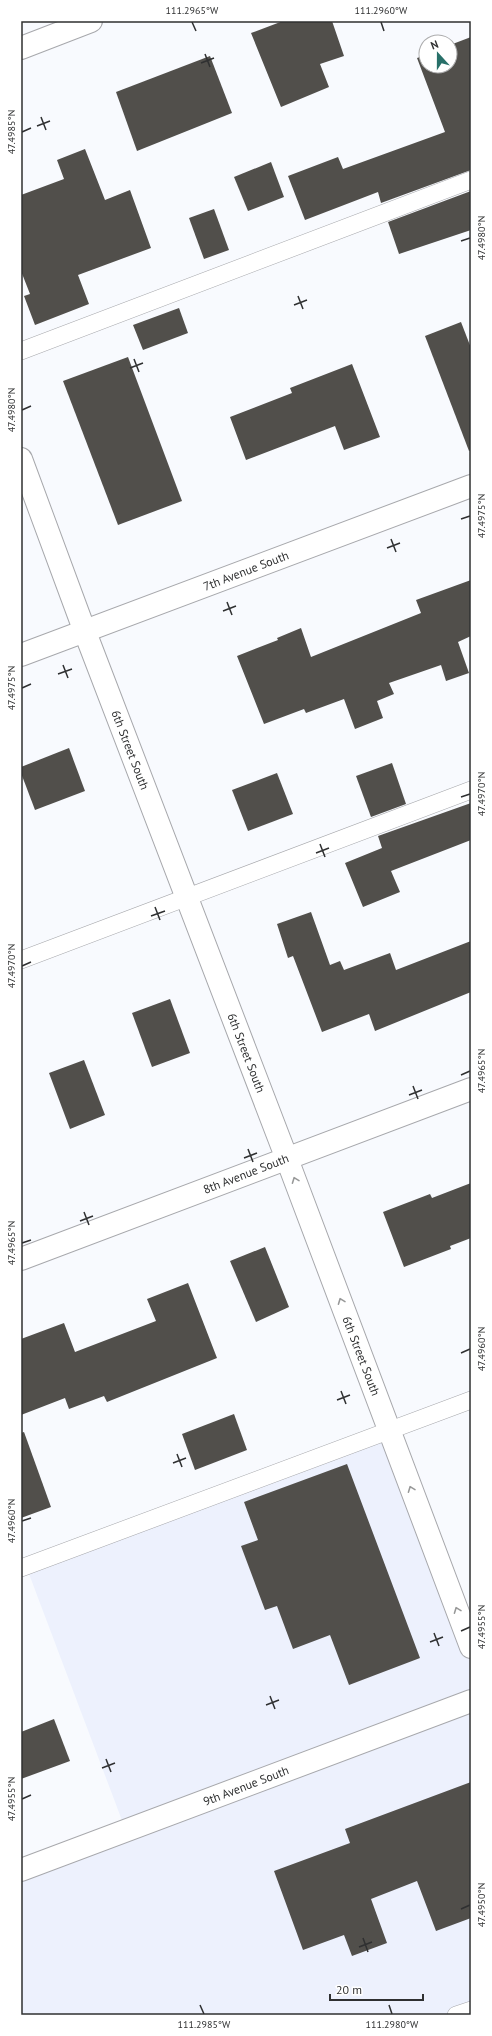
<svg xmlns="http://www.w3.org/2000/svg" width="492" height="2036" font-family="'PT Sans',sans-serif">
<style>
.built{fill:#edf1fd}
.building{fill:#514f4b}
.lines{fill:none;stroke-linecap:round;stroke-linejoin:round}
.service-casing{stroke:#a7a8ac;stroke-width:18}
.minor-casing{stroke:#a7a8ac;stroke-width:24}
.primary-casing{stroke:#a7a8ac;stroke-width:24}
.service{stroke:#fff;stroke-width:17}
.minor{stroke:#fff;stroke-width:22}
.primary{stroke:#fff;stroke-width:22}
.oneway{stroke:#979898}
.ticks{fill:none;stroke:#2f3031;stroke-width:1.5}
.labels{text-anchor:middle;stroke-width:4;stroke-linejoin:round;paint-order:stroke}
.street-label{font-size:12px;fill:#2f3031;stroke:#fff}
.neatline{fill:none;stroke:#2f3031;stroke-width:1.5}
.ticks-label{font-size:10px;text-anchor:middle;fill:#2f3031}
</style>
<rect width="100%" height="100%" fill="#f8fafe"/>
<!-- built -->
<path class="built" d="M 389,1431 L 471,1647 L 471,2015 L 21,2015 L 21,1870 L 126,1831 L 26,1566 Z"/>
<!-- building -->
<g class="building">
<path d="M 283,21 L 332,21 L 344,56 L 320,64 L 329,87 L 281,107 L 251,33 Z"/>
<path d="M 471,37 L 471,170 L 381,203 L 378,192 L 305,220 L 288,176 L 338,157 L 343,169 L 445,132 L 417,58 L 426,55 L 426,66 L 450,66 L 450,45 Z"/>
<path d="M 210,56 L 232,113 L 137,151 L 116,92 Z"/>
<path d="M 85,149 L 105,200 L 130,190 L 151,248 L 78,275 L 89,304 L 35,325 L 24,296 L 30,294 L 21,271 L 21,195 L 64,179 L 57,160 Z"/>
<path d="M 271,162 L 284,197 L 248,211 L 234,177 Z"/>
<path d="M 471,191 L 471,230 L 399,254 L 388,222 Z"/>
<path d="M 214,209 L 229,250 L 204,259 L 189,218 Z"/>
<path d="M 179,308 L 188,333 L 143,350 L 133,325 Z"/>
<path d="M 461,322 L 471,348 L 471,450 L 469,451 L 425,336 Z"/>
<path d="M 128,357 L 182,501 L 118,525 L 63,381 Z"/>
<path d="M 352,364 L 380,437 L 344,450 L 335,426 L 246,460 L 230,417 L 292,393 L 290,388 Z"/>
<path d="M 471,580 L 471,636 L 458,642 L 469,673 L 446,681 L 441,665 L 389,683 L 394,694 L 377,701 L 383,718 L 355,729 L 344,699 L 306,713 L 304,709 L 264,724 L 237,656 L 278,640 L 277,638 L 301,628 L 311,657 L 421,613 L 416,600 Z"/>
<path d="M 69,748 L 85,791 L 35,810 L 21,773 L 21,767 Z"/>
<path d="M 392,763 L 406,804 L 371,817 L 356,776 Z"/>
<path d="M 277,773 L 293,814 L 248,831 L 232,790 Z"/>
<path d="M 471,803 L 471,840 L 391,871 L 400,892 L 363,907 L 345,863 L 382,848 L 378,836 Z"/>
<path d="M 311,912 L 330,965 L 340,961 L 344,970 L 390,953 L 396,970 L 471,941 L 471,992 L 375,1031 L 369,1014 L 322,1032 L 293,956 L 288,958 L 277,924 Z"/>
<path d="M 170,999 L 190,1053 L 152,1067 L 132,1013 Z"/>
<path d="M 84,1060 L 105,1115 L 70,1129 L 49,1073 Z"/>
<path d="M 471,1183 L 471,1238 L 450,1246 L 451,1249 L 404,1267 L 383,1212 L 430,1194 L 432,1198 Z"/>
<path d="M 265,1247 L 289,1307 L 256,1322 L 230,1261 Z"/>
<path d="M 188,1283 L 217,1358 L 107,1402 L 104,1396 L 69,1409 L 65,1398 L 21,1415 L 21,1339 L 64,1323 L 75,1352 L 156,1321 L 147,1299 Z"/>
<path d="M 234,1414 L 247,1450 L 195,1470 L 182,1434 Z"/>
<path d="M 24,1432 L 51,1507 L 21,1518 L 21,1433 Z"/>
<path d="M 347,1464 L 420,1658 L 349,1685 L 330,1635 L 293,1649 L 277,1606 L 265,1610 L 241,1546 L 258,1540 L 244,1502 Z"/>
<path d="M 54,1719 L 70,1761 L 21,1779 L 21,1732 Z"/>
<path d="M 471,1782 L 471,1918 L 436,1931 L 417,1881 L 371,1899 L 387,1943 L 352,1956 L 344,1935 L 303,1950 L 274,1871 L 350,1843 L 345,1829 Z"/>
</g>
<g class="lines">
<defs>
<g id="service">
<path d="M 21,351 L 471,180"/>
<path d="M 21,960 L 471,790"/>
<path d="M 21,1568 L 471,1400"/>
<path d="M 456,2015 L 471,2010"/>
</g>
<g id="minor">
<path d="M 21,48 L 91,21"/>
<path d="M 21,655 L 471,486"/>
<path d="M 21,1259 L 471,1089"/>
<path d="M 21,1870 L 471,1701"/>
</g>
<path id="primary" d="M 21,459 L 85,632 L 287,1159 L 471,1647"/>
</defs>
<!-- service casing -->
<use href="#service" class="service-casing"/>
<!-- minor casing -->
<use href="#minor" class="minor-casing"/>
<!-- primary casing -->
<use href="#primary" class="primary-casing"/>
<!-- service -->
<use href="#service" class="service"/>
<!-- minor -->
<use href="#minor" class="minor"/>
<!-- primary -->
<use href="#primary" class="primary"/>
</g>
<!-- one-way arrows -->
<defs><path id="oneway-chevron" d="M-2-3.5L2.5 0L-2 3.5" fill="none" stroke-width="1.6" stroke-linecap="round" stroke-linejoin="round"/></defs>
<g class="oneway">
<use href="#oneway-chevron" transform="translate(295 1180) rotate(-111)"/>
<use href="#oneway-chevron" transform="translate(341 1301) rotate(-111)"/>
<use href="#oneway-chevron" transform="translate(411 1489) rotate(-111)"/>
<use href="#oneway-chevron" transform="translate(457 1610) rotate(-111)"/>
</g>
<!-- ticks -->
<path class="ticks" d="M 192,22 L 196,31M 381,22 L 384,31M 205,54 L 210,67M 201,63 L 214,58M 41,117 L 46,130M 37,126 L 50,121M 22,132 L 31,128M 461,241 L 470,238M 298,296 L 303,309M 294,305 L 307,300M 134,359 L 139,372M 130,368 L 143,363M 22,410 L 31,406M 461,519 L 470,516M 391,539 L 396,552M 387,548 L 400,543M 227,602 L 232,615M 223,611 L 236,606M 63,665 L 68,678M 58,674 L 72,669M 22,688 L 31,684M 461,797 L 470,794M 320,844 L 325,857M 316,853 L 329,848M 155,907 L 160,920M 151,916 L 165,911M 22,966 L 31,962M 461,1075 L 470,1071M 413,1086 L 418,1099M 409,1095 L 422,1090M 248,1149 L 253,1162M 244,1158 L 257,1153M 84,1212 L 89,1225M 80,1221 L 93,1216M 22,1243 L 31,1240M 461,1353 L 470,1349M 341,1391 L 346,1404M 337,1400 L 350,1395M 177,1454 L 182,1467M 173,1463 L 186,1458M 22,1521 L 31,1518M 461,1631 L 470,1627M 434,1633 L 439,1646M 430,1642 L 443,1637M 270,1696 L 275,1709M 266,1705 L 279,1700M 106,1759 L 111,1772M 102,1768 L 115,1763M 22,1799 L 31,1795M 461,1909 L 470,1905M 363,1938 L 368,1952M 359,1947 L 372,1942M 200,2005 L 204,2014M 389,2005 L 392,2014"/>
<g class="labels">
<!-- street labels -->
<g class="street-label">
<text transform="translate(246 571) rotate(-21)" y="4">7th Avenue South</text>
<text transform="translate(130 750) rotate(69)" y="4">6th Street South</text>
<text transform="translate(246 1053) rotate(69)" y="4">6th Street South</text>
<text transform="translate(246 1174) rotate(-21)" y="4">8th Avenue South</text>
<text transform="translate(361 1356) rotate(69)" y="4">6th Street South</text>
<text transform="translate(246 1786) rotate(-21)" y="4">9th Avenue South</text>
</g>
</g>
<!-- border -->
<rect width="492" height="2036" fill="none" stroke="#ffffff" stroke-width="44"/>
<!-- north arrow -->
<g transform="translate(438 54) rotate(339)"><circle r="19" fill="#ffffff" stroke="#acacad"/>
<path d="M0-3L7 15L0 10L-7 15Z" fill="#287069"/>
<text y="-6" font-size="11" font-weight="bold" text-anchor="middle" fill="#2f3031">N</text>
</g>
<!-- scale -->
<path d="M330 1994v6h93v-6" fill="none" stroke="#2f3031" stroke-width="2"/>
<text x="336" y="1994" font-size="12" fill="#2f3031" stroke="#ffffff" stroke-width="3" paint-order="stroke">20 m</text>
<rect x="22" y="22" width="448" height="1992" class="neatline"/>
<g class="ticks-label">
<text x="192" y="14">111.2965°W</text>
<text x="381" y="14">111.2960°W</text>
<text transform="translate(11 132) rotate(-90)" y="4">47.4985°N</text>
<text transform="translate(481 238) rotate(-90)" y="4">47.4980°N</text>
<text transform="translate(11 410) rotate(-90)" y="4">47.4980°N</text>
<text transform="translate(481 516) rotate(-90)" y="4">47.4975°N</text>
<text transform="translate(11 688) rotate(-90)" y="4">47.4975°N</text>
<text transform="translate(481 794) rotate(-90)" y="4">47.4970°N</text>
<text transform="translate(11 966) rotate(-90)" y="4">47.4970°N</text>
<text transform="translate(481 1071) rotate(-90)" y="4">47.4965°N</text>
<text transform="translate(11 1243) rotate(-90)" y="4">47.4965°N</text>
<text transform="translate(481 1349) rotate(-90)" y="4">47.4960°N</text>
<text transform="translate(11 1521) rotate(-90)" y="4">47.4960°N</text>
<text transform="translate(481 1627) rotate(-90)" y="4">47.4955°N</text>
<text transform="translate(11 1799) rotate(-90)" y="4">47.4955°N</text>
<text transform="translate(481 1905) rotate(-90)" y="4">47.4950°N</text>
<text x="204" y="2028">111.2985°W</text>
<text x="392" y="2028">111.2980°W</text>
</g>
</svg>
